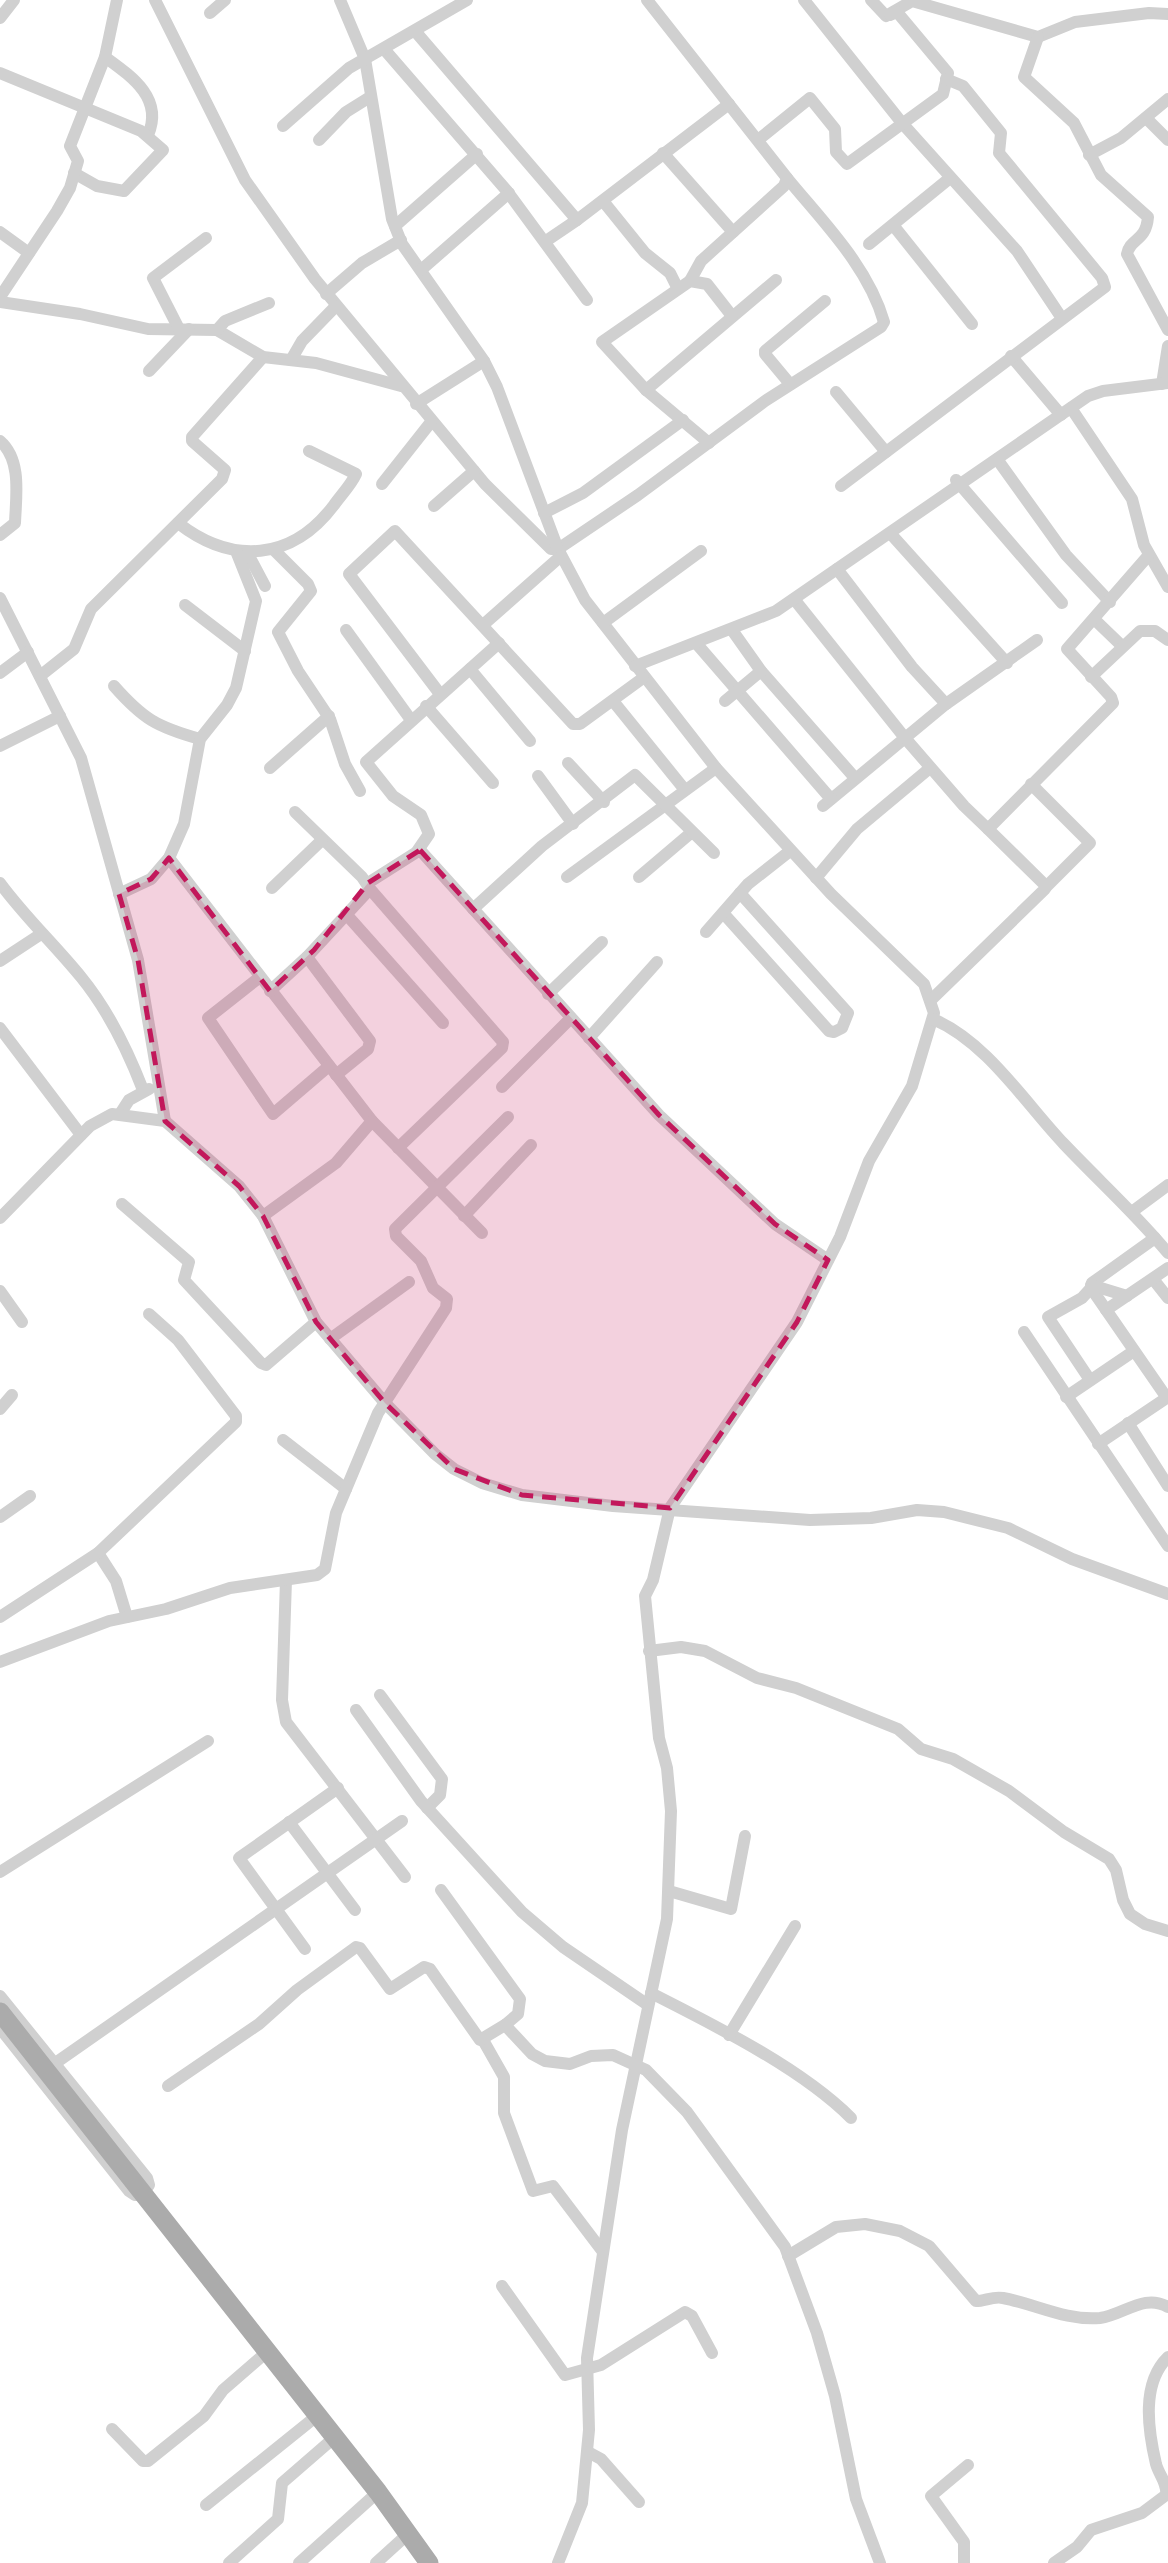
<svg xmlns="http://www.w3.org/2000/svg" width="1168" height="2563" font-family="Cabin,sans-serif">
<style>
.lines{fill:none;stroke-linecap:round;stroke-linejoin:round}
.minor{stroke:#d0d0d0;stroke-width:12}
.primary{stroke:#ababab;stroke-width:19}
.marked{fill:#c2185b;fill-opacity:0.2;stroke:#c2185b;stroke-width:5;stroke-dasharray:14 9;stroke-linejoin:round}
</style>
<rect width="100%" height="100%" fill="#fff"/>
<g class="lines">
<!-- minor -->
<g class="minor">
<path d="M 155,0 L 245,180 L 315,279 L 485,484 L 551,549 L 558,549 L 638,495 L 765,401 L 881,327 L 884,322 C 868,266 823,222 787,178"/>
<path d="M 340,0 L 365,59 L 392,219 L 402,244 L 484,361 L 497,387 L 558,549 L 585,600 L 716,768 L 831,894 L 924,984 L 934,1013 L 912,1086 L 869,1161 L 840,1237 L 797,1322 L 670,1508 L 653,1580 L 645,1596 L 659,1738 L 667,1768 L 671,1811 L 667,1919 L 622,2130 L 587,2358 L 589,2430 L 582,2503 L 558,2563"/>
<path d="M 647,0 L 787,178 L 784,186 L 701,261 L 690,281"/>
<path d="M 804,0 L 902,123 L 1017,251 L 1061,317"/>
<path d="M 871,0 L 886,16 L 912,1 L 1038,37 L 1075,22 L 1149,13 L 1168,14"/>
<path d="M 210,13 L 225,0"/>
<path d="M 0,18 L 14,0"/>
<path d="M 415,31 L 577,220 L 729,104"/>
<path d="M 1038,37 L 1024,77 L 1074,123 L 1101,175 L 1148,217 C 1146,242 1130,238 1127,254 L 1168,330"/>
<path d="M 384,49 L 507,191 L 587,300"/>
<path d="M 105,57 C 131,76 164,98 148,135"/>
<path d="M 0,73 L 141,131 L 163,150 L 124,191 L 97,186 L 74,173"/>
<path d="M 1146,118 L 1168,140"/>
<path d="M 283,126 L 349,68 L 467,0"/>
<path d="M 319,140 L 346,112 L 370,97"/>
<path d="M 758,140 L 810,98 L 835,129 L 836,152 L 847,164 L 943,94 L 948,73 L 897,12 L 890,15"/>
<path d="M 663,153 L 733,232"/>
<path d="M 1089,155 L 1121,138 L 1168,99"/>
<path d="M 603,201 L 645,253 L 670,273 L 678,289"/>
<path d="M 893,225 L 972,324"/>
<path d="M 395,226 L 477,154"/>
<path d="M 0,232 L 29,253"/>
<path d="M 546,241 L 577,220"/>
<path d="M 869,244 L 950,178"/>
<path d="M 421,270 L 509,193"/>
<path d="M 326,294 L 362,263 L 401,240"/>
<path d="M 0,297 L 57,211 L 70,188 L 78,161 L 70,146 L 105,57 L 117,0"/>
<path d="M 0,302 L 80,314 L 148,329 L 217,330 L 263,357 L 316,363 L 401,386"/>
<path d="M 179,329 L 153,278 L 206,238"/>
<path d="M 217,330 L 225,321 L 269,303"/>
<path d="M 1011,356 L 1061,415"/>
<path d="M 291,360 L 302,341 L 336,306"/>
<path d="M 149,371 L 189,329"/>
<path d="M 790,384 L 765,354 L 765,351 L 825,301"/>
<path d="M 1162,384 L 1168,346"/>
<path d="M 646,390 L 776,280"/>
<path d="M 836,392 L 886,452"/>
<path d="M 416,404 L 484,361"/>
<path d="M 1071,408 L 1132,499 L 1144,545 L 1168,587"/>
<path d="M 0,441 C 22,460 16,496 15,523 L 0,535"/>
<path d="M 709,443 L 646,390 L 602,342 L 690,281 L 707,284 L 732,316"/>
<path d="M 997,459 L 1066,555 L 1110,602"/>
<path d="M 956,480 L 1062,603"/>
<path d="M 382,484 L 431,422"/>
<path d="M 841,486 L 1105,287 L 1102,278 L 999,153 L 1001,133 L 963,86 L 946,79"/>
<path d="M 434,506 L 474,471"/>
<path d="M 544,513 L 583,493 L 683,420"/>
<path d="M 178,523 C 232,565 292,561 334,505 C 341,495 351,485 356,474 L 309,451"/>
<path d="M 890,533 L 1007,663"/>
<path d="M 273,549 L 308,584 L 311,591 L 278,632 L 298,671 L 330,719 L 345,764 L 360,791"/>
<path d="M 247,552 L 265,586"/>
<path d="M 837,569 L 912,667 L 946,704"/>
<path d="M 0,598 L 81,758 L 138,960 L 165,1121"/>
<path d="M 794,599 L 905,738 L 823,806"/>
<path d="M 185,605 L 245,651"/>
<path d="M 1094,619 L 1122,646"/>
<path d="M 603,623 L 701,551"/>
<path d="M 483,625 L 561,556"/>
<path d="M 346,630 L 411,720"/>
<path d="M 732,630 L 761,671 L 855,778"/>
<path d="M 696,643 L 831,799"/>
<path d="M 635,666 L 776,611 L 1088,396 L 1103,391 L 1168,383"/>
<path d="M 470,669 L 530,741"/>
<path d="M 0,673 L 28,652"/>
<path d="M 40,676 L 74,649 L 91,609 L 222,479 L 225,470 L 192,441 L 192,437 L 263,357"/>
<path d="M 1091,677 L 1140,631 L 1155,631 L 1168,640"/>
<path d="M 114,686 C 143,719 157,727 200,739"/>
<path d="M 440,694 L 349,574 L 395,531 L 573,724 L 580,724 L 643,678"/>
<path d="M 613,701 L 685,790"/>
<path d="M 725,701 L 761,671"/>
<path d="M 426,706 L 493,783"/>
<path d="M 0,746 L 60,716"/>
<path d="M 568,763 L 604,802"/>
<path d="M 270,768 L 329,716"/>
<path d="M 538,776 L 573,824"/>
<path d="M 1031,784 L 1090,843 L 1046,887"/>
<path d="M 295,812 L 362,877 L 370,889"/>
<path d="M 988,829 L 964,806 L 905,738 L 946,704 L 1037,640"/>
<path d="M 418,850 L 429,834 L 421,815 L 393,796 L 366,762 L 499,643"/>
<path d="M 169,858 L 372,1121 L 336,1163 L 263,1216"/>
<path d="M 567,877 L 716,768"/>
<path d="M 639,877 L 692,832"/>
<path d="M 816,878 L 857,829 L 930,768"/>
<path d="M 0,883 C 25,917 55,945 81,977 C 108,1010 128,1051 143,1090"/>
<path d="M 368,883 L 420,850 L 659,1115 L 775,1224 L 828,1260"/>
<path d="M 272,888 L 322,840"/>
<path d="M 119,894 L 151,879 L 169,858 L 184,824 L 200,739 L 227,705 L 236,688 L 256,601 L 236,551"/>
<path d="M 473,909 L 542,846 L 635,775 L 714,853"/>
<path d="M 346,914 L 443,1023"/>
<path d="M 724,914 L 829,1031 L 834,1032 L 842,1028 L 848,1013 L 740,893"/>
<path d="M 706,932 L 748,884 L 790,851"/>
<path d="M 307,957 L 370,1041 L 368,1049 L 336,1075"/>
<path d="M 0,961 L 41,934"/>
<path d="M 260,977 L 208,1018 L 273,1114 L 329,1066"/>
<path d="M 270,991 L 307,957 L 370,889 L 503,1042 L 502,1048 L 398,1148"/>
<path d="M 548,994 L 602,942"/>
<path d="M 931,1000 L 1045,889 L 1045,885 L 988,829 L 1113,703 L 1111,697 L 1067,649 L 1148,556"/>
<path d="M 933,1019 C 987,1042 1025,1103 1064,1144 C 1099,1181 1136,1214 1168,1253"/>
<path d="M 0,1028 L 81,1135"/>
<path d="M 589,1038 L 657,962"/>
<path d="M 502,1087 L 571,1018"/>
<path d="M 120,1114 L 129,1100 L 149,1089"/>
<path d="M 372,1121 L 482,1233"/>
<path d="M 122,1204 L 189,1262 L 184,1280 L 261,1363 L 266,1365 L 316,1322"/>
<path d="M 1133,1211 L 1168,1185"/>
<path d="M 464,1216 L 531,1145"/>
<path d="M 0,1218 L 90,1126 L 112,1114 L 165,1121 L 239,1186 L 263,1216 L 316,1322 L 385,1403 L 435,1454 L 454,1469 L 482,1483 L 522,1495 L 613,1506 L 810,1520 L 871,1518 L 917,1510 L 944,1512 L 1008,1528 L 1072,1559 L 1168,1594"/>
<path d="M 1155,1238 L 1092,1283 L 1091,1288 L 1167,1398"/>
<path d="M 1153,1279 L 1168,1298"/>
<path d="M 1091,1285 L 1127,1296"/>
<path d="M 0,1291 L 22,1322"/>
<path d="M 1106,1310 L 1168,1268"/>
<path d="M 1024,1332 L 1168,1546"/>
<path d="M 330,1339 L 409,1282"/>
<path d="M 1090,1380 L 1048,1317 L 1082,1298 L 1091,1288"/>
<path d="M 1066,1397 L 1134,1351"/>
<path d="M 0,1409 L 12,1395"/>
<path d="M 1128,1423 L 1168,1486"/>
<path d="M 283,1440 L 346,1489"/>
<path d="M 1098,1444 L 1168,1397"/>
<path d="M 0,1517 L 30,1496"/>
<path d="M 98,1553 L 116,1581 L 127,1617"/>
<path d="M 286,1580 L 282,1700 L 286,1722 L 405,1877"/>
<path d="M 0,1617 L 98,1553 L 236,1422 L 236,1416 L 178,1340 L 149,1314"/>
<path d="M 649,1651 L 681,1647 L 705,1651 L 757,1678 L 796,1688 L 898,1729 L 921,1749 L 953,1759 L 1009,1791 L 1064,1832 L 1109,1859 L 1116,1870 L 1123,1900 L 1130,1914 L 1145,1924 L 1168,1931"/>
<path d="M 0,1662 L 109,1621 L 166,1609 L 230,1588 L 317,1575 L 325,1569 L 336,1513 L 378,1413 L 446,1308 L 447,1299 L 433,1288 L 421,1261 L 396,1236 L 395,1229 L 508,1117"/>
<path d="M 380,1695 L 442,1779 L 440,1795 L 427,1808"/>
<path d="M 356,1710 L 421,1801 L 522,1912 L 563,1947 L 648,2005"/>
<path d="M 289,1822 L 355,1910"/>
<path d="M 0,1872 L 208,1741"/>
<path d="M 441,1890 L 520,1999 L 518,2014 L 505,2025"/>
<path d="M 669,1891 L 731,1909 L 745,1836"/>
<path d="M 305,1949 L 239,1858 L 338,1788"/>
<path d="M 651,1993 C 714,2025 801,2068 851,2118"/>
<path d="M 0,1996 L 147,2178 L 149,2185 L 142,2194 L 135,2195 L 129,2191 L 0,2028"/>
<path d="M 729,2035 L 795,1926"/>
<path d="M 483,2040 L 504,2077 L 504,2113 L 533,2191 L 553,2186 L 603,2252"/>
<path d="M 54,2064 L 402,1821"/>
<path d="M 168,2086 L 259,2024 L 297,1990 L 356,1947 L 360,1948 L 390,1989 L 424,1967 L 430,1969 L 480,2040 L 505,2025 L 532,2054 L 545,2061 L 570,2064 L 591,2056 L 613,2055 L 646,2070 L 687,2112 L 785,2247 L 817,2333 L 835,2396 L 856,2499 L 880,2563"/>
<path d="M 788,2256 L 836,2227 L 865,2224 L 900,2231 L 929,2246 L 976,2301 C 985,2301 993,2296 1003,2298 C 1035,2304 1066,2321 1100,2318 C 1124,2315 1144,2293 1168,2307"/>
<path d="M 502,2286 L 565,2375 L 601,2365 L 685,2312 L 692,2316 L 712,2353"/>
<path d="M 112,2429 L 143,2461 L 148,2461 L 204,2416 L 223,2390 L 268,2351"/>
<path d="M 588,2452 L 601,2459 L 639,2502"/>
<path d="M 206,2505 L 318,2415"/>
<path d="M 229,2563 L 278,2519 L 282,2483 L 335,2437"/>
<path d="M 299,2563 L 378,2492"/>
<path d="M 376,2563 L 409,2533"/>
<path d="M 964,2563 L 964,2542 L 931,2496 L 968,2465"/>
<path d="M 1054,2563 L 1077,2547 L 1091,2530 L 1142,2513 L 1166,2495 C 1168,2484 1159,2475 1156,2464 C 1148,2430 1141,2383 1168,2357"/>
</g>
<!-- primary -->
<path class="primary" d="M 0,2012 L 378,2492 L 429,2563"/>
</g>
<!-- marked area -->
<path class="marked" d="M 420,850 L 659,1115 L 775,1224 L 828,1260 L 797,1322 L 670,1508 L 522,1495 L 454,1469 L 385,1403 L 316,1322 L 263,1216 L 239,1186 L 165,1121 L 138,960 L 119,894 L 151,879 L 169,858 L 270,991 L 314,950 L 368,883 Z"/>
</svg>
